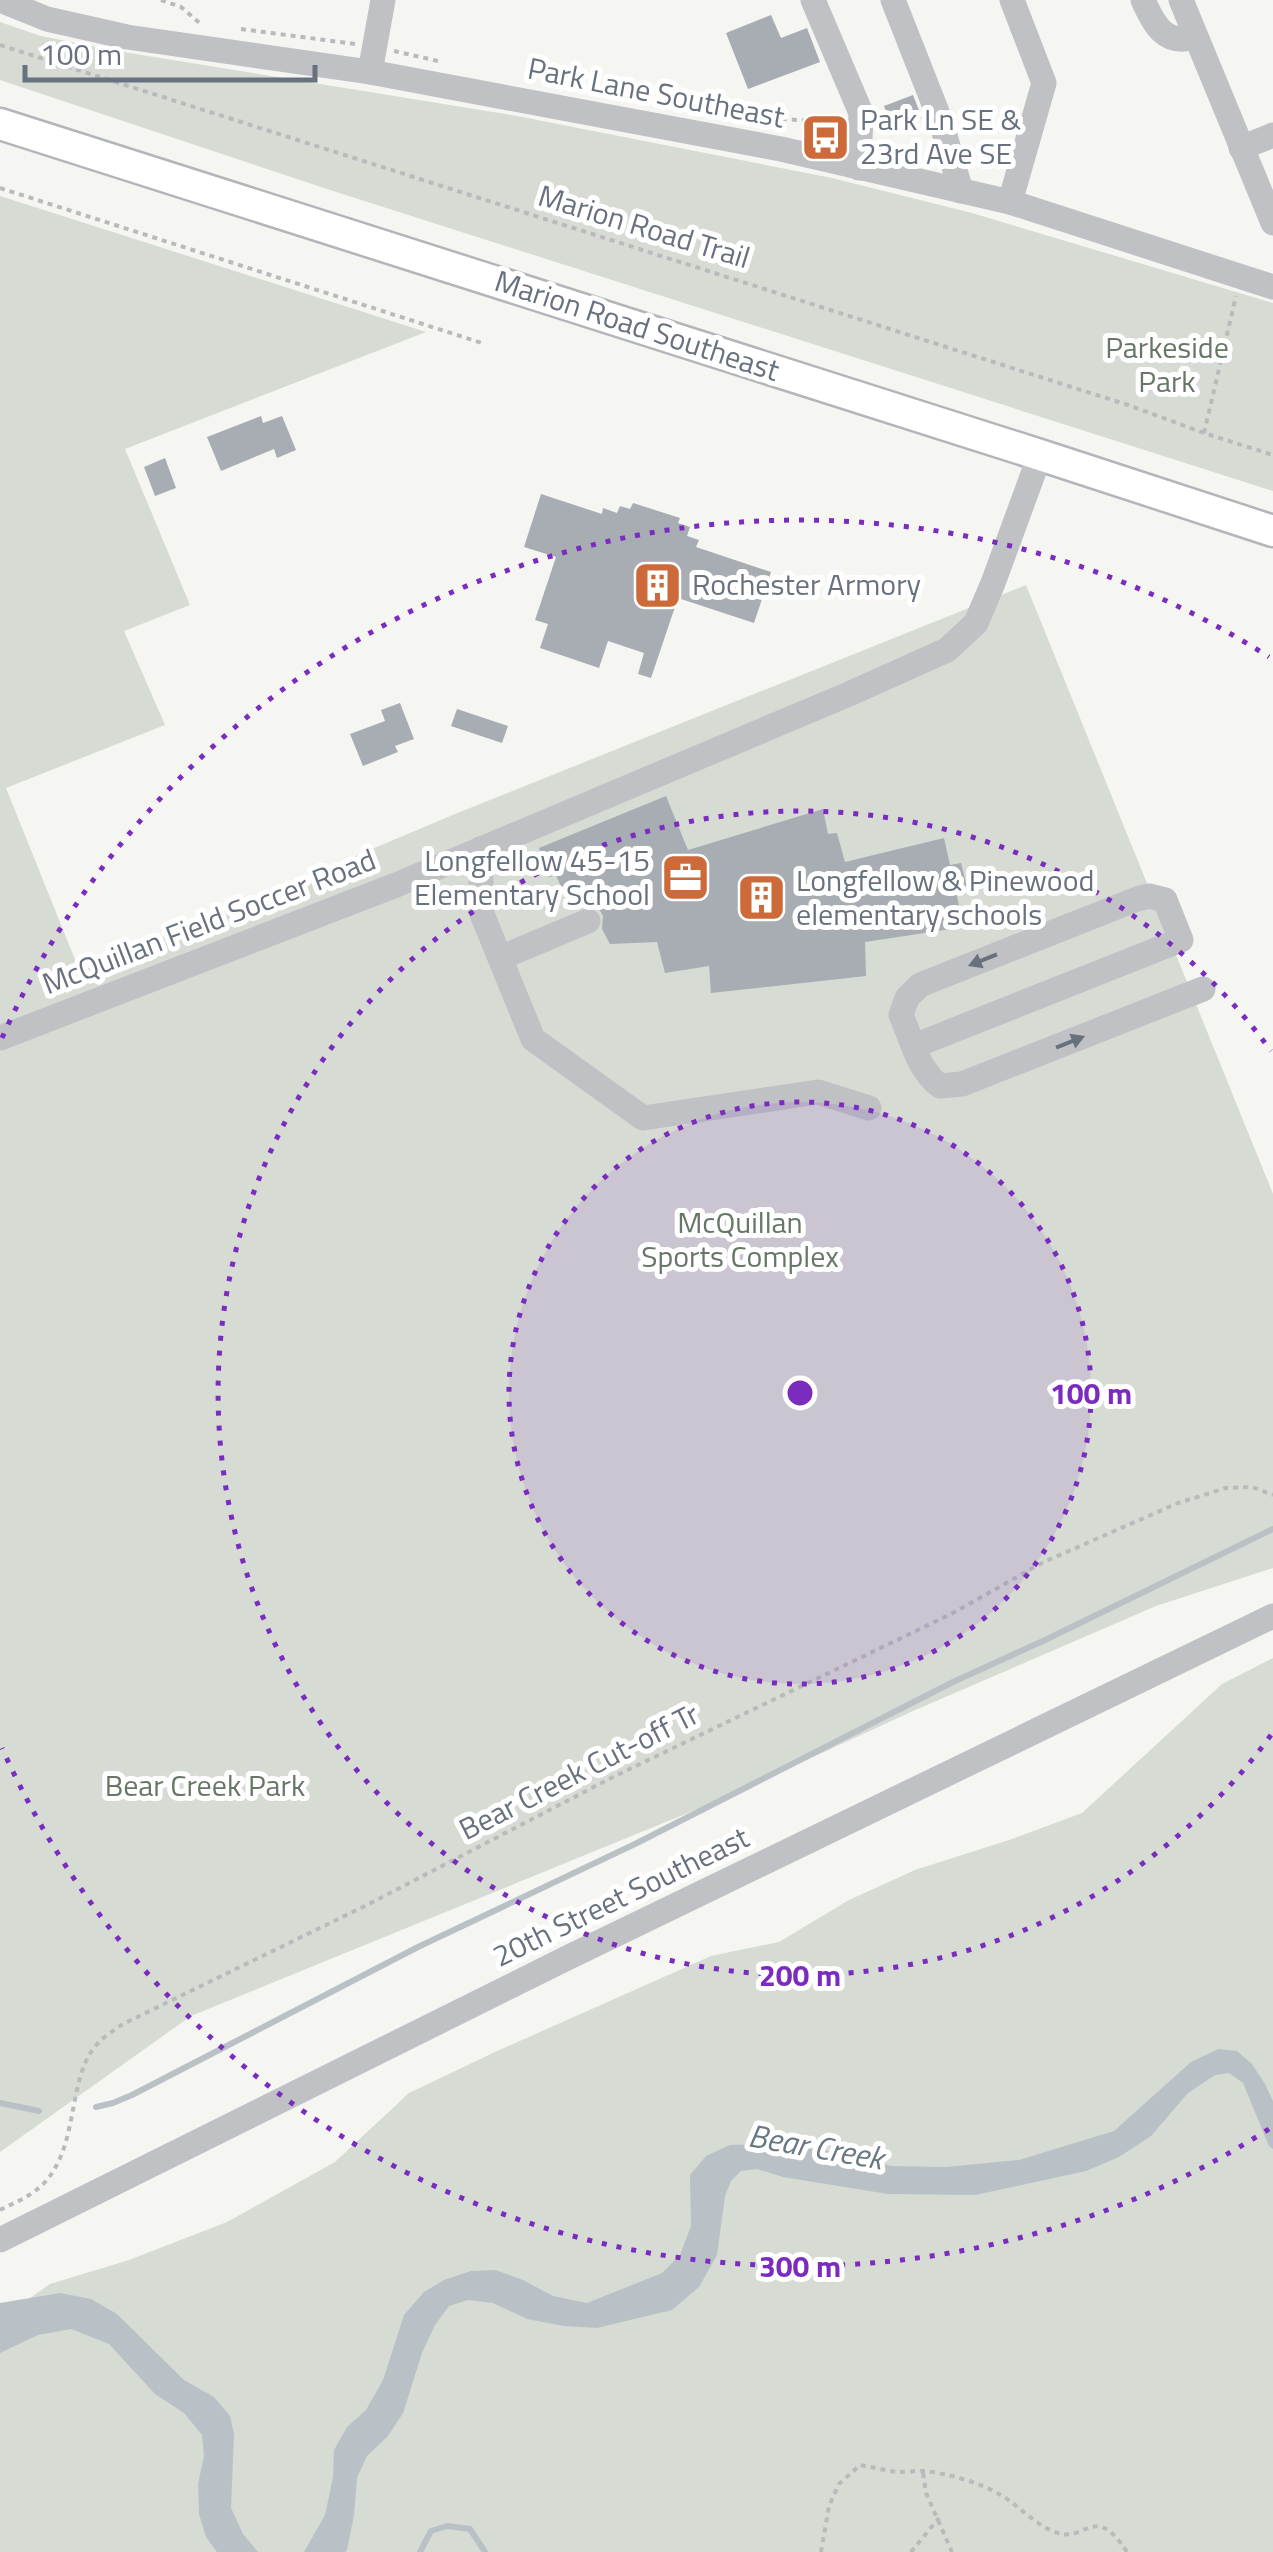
<svg xmlns="http://www.w3.org/2000/svg" width="1273" height="2552" font-family="'Titillium Web',sans-serif">
<style>
.green{fill:#d6dbd4}
.water{fill:#bac1c6}
.lines{fill:none;stroke-linecap:round;stroke-linejoin:round}
.stream{stroke:#bac1c6;stroke-width:6}
.building{fill:#a8adb3}
.major-casing{stroke:#b2b5b9;stroke-width:35}
.path{stroke:#b8babc;stroke-width:4;stroke-dasharray:5 5;stroke-linecap:butt}
.minor{stroke:#bfc1c5;stroke-width:25}
.major{stroke:#fff;stroke-width:30}
.oneway{fill:#68727f}
.ring{fill:none;stroke:#7b2cbf;stroke-width:5;stroke-dasharray:5 10}
.labels{text-anchor:middle;stroke-width:10;stroke-linejoin:round;paint-order:stroke}
.street-label{font-size:30px;fill:#68727f;stroke:#fff}
.poi-label{font-size:30px;fill:#68727f;stroke:#fff;text-anchor:start}
.park-label{font-size:30px;fill:#677766;stroke:#fff}
.water-label{font-size:32px;font-style:italic;fill:#697983;stroke:#fff}
.centre{fill:#7b2cbf;stroke:#fff;stroke-width:5}
.ring-label{font-size:30px;text-anchor:middle;font-weight:bold;fill:#7b2cbf;stroke:#fff;stroke-width:10;stroke-linejoin:round;paint-order:stroke}
</style>
<rect width="100%" height="100%" fill="#f5f5f2"/>
<!-- green -->
<g class="green">
<path d="M 0,22 L 41,36 L 117,51 L 517,116 L 832,178 L 972,213 L 1273,303 L 1273,491 L 327,189 L 0,80 Z"/>
<path d="M 0,196 L 426,332 L 125,449 L 190,605 L 124,631 L 165,725 L 6,788 L 80,972 L 455,814 L 1026,585 L 1273,1194 L 1273,1568 L 1156,1606 L 913,1711 L 722,1799 L 191,2016 L 0,2152 Z"/>
<path d="M 1273,1658 L 1273,2552 L 0,2552 L 0,2319 L 50,2284 L 129,2260 L 227,2222 L 335,2162 L 409,2093 L 495,2052 L 711,1956 L 779,1942 L 849,1900 L 915,1870 L 1009,1840 L 1082,1813 L 1222,1684 Z"/>
</g>
<!-- water -->
<g class="water">
<path d="M 1218,2049 L 1237,2051 L 1252,2064 L 1265,2084 L 1273,2101 L 1273,2149 L 1269,2146 L 1243,2083 L 1229,2073 L 1215,2075 L 1188,2093 L 1151,2136 L 1119,2157 L 1086,2171 L 975,2195 L 888,2194 L 783,2177 L 757,2169 L 741,2171 L 731,2181 L 725,2196 L 717,2255 L 699,2287 L 672,2310 L 597,2328 L 564,2326 L 527,2319 L 493,2303 L 468,2300 L 449,2306 L 435,2325 L 422,2353 L 403,2413 L 388,2436 L 367,2456 L 357,2478 L 354,2515 L 347,2550 L 345,2552 L 304,2552 L 325,2515 L 333,2477 L 334,2450 L 347,2427 L 366,2410 L 383,2380 L 404,2315 L 424,2292 L 444,2280 L 471,2271 L 496,2270 L 523,2280 L 553,2296 L 587,2303 L 662,2273 L 680,2255 L 691,2226 L 690,2175 L 706,2156 L 730,2145 L 767,2144 L 828,2151 L 891,2166 L 946,2167 L 1019,2160 L 1114,2131 L 1191,2062 Z"/>
<path d="M 60,2293 L 91,2299 L 117,2314 L 184,2380 L 214,2397 L 230,2416 L 234,2434 L 231,2508 L 243,2534 L 258,2552 L 217,2552 L 206,2537 L 199,2514 L 198,2484 L 204,2456 L 202,2435 L 184,2413 L 155,2394 L 109,2344 L 71,2329 L 38,2335 L 0,2353 L 0,2303 Z"/>
</g>
<g class="lines">
<!-- stream -->
<g class="stream">
<path d="M 0,2103 L 39,2111"/>
<path d="M 96,2107 L 113,2103 L 132,2095 L 418,1947 L 635,1844 L 953,1682 L 1043,1641 L 1273,1529"/>
<path d="M 420,2552 L 431,2531 L 447,2526 L 470,2529 L 485,2552"/>
</g>
</g>
<!-- building -->
<g class="building">
<path d="M 771,15 L 781,38 L 807,28 L 820,62 L 748,89 L 726,33 Z"/>
<path d="M 913,95 L 922,118 L 892,129 L 884,106 Z"/>
<path d="M 261,416 L 263,423 L 282,416 L 296,450 L 277,458 L 274,449 L 221,471 L 207,437 Z"/>
<path d="M 165,458 L 176,488 L 155,496 L 144,467 Z"/>
<path d="M 541,494 L 602,514 L 603,508 L 617,513 L 620,506 L 630,509 L 633,503 L 680,518 L 678,523 L 690,527 L 687,536 L 699,540 L 696,547 L 771,572 L 754,623 L 678,598 L 651,678 L 638,674 L 644,653 L 608,641 L 599,668 L 540,648 L 548,624 L 535,620 L 556,557 L 524,547 Z"/>
<path d="M 400,703 L 414,739 L 395,746 L 398,752 L 363,766 L 350,734 L 385,721 L 381,710 Z"/>
<path d="M 457,709 L 508,726 L 502,743 L 451,726 Z"/>
<path d="M 666,796 L 688,850 L 823,809 L 828,834 L 837,833 L 845,862 L 944,838 L 950,865 L 961,863 L 968,891 L 956,892 L 964,927 L 865,942 L 866,976 L 711,993 L 709,966 L 665,973 L 657,942 L 610,944 L 602,929 L 603,916 L 599,909 L 588,904 L 570,908 L 556,875 L 549,877 L 539,848 Z"/>
</g>
<g class="lines">
<defs>
<path id="major" d="M 0,124 L 1040,455 L 1273,531"/>
</defs>
<!-- major casing -->
<use href="#major" class="major-casing"/>
<!-- path -->
<g class="path">
<path d="M 161,0 L 181,7 L 202,25"/>
<path d="M 241,29 L 355,44"/>
<path d="M 0,45 L 1128,405 L 1204,433 L 1273,455"/>
<path d="M 394,51 L 438,61"/>
<path d="M 732,115 L 837,123"/>
<path d="M 0,188 L 485,344"/>
<path d="M 1204,433 L 1236,296"/>
<path d="M 0,2210 C 16,2202 34,2195 46,2181 C 78,2144 68,2084 93,2049 C 101,2038 113,2031 123,2024 L 365,1906 L 611,1778 L 951,1614 L 1044,1562 L 1178,1503 L 1226,1488 L 1252,1487 L 1273,1495"/>
<path d="M 923,2473 L 926,2493 L 952,2552"/>
<path d="M 821,2552 L 829,2506 L 839,2484 L 860,2465 C 873,2467 886,2471 899,2472 C 906,2472 914,2471 922,2471 C 948,2473 982,2483 1004,2497 C 1021,2508 1036,2525 1055,2532 C 1086,2545 1093,2500 1127,2552"/>
<path d="M 911,2552 L 939,2518"/>
</g>
<!-- minor -->
<g class="minor">
<path d="M 0,0 L 47,19 L 127,37 L 370,72 L 781,149 L 1010,202 L 1273,287"/>
<path d="M 813,0 L 861,113 L 859,168"/>
<path d="M 893,0 L 941,122 L 961,191"/>
<path d="M 1143,0 C 1154,25 1165,46 1195,37"/>
<path d="M 1181,0 L 1273,223"/>
<path d="M 370,72 L 383,0"/>
<path d="M 1241,148 L 1273,135"/>
<path d="M 1010,202 L 1044,83 L 1012,0"/>
<path d="M 480,849 L 482,914 L 533,1039 L 643,1118 L 818,1092 L 869,1108"/>
<path d="M 500,958 L 588,921"/>
<path d="M 0,1038 L 396,885 L 849,694 L 947,650 L 976,623 L 993,583 L 1040,455"/>
<path d="M 914,1046 L 1181,940 L 1165,900 L 1149,896 L 1137,899 L 920,985 L 907,998 L 901,1015 C 912,1040 918,1070 940,1086 L 962,1084 L 1203,989"/>
<path d="M 0,2240 L 565,1959 L 1273,1616"/>
</g>
<!-- major -->
<use href="#major" class="major"/>
</g>
<!-- one-way arrows -->
<defs><path id="oneway-solid" d="M-6-.8H1V-3.2L6.5 0L1 3.2V.8H-6Z" transform="scale(2.5)"/></defs>
<g class="oneway">
<use href="#oneway-solid" transform="translate(983 960) rotate(158)"/>
<use href="#oneway-solid" transform="translate(1070 1042) rotate(-22)"/>
</g>
<!-- distance rings -->
<circle cx="800" cy="1393" r="291" fill="#7b2cbf" fill-opacity=".12"/>
<g class="ring">
<circle cx="800" cy="1393" r="291"/>
<path d="M1271 1735A582 582 0 1 1 1271 1051"/>
<path d="M1269 2129A873 873 0 0 1 2 1748M2 1038A873 873 0 0 1 1269 657"/>
</g>
<!-- icons -->
<defs>
<symbol id="bus-square" viewBox="-11 -11 22 22"><rect x="-9" y="-9" width="18" height="18" rx="4" fill="#cd6a3a" stroke="#fff"/><path d="M-5-6H5V4H4V6H2V4H-2V6H-4V4H-5ZM-3.5-4V0h7V-4ZM-3.5 1.2v1.5H-2V1.2ZM2 1.2v1.5H3.5V1.2Z" fill="#fff"/></symbol>
<symbol id="building-square" viewBox="-11 -11 22 22"><rect x="-9" y="-9" width="18" height="18" rx="4" fill="#cd6a3a" stroke="#fff"/><path d="M-4-6H4V6H1V3H-1V6H-4ZM-2.5-4.3h1.7v1.8h-1.7ZM.8-4.3h1.7v1.8H.8ZM-2.5-1h1.7V.8h-1.7ZM.8-1h1.7V.8H.8Z" fill="#fff"/></symbol>
<symbol id="office-square" viewBox="-11 -11 22 22"><rect x="-9" y="-9" width="18" height="18" rx="4" fill="#cd6a3a" stroke="#fff"/><path d="M-6-3h4V-5.5h4V-3h4V5H-6ZM-1-4.5V-3h2v-1.5ZM-6 0V1H6V0Z" fill="#fff"/></symbol>
</defs>
<g fill-rule="evenodd">
<use href="#bus-square" x="798" y="110" width="55" height="55"/>
<use href="#building-square" x="630" y="558" width="55" height="55"/>
<use href="#office-square" x="658" y="850" width="55" height="55"/>
<use href="#building-square" x="734" y="870" width="55" height="55"/>
</g>
<g class="labels">
<!-- street labels -->
<g class="street-label">
<text transform="translate(656 93) rotate(11)" y="10">Park Lane Southeast</text>
<text transform="translate(644 227) rotate(17)" y="10">Marion Road Trail</text>
<text transform="translate(637 326) rotate(18)" y="10">Marion Road Southeast</text>
<text transform="translate(209 922) rotate(-21)" y="10">McQuillan Field Soccer Road</text>
<text transform="translate(579 1772) rotate(-27)" y="10">Bear Creek Cut-off Tr</text>
<text transform="translate(621 1897) rotate(-26)" y="10">20th Street Southeast</text>
</g>
<!-- poi labels -->
<g class="poi-label">
<text x="860" y="130">Park Ln SE &amp;<tspan x="860" dy="34">23rd Ave SE</tspan></text>
<text x="692" y="595">Rochester Armory</text>
<text x="650" y="871" text-anchor="end">Longfellow 45-15<tspan x="650" dy="34">Elementary School</tspan></text>
<text x="796" y="891">Longfellow &amp; Pinewood<tspan x="796" dy="34">elementary schools</tspan></text>
</g>
<!-- park labels -->
<g class="park-label">
<text x="1167" y="358">Parkeside<tspan x="1167" dy="34">Park</tspan></text>
<text x="740" y="1233">McQuillan<tspan x="740" dy="34">Sports Complex</tspan></text>
<text x="205" y="1796">Bear Creek Park</text>
</g>
<!-- water labels -->
<g class="water-label">
<text transform="translate(816 2147) rotate(10)" y="11">Bear Creek</text>
</g>
</g>
<circle cx="800" cy="1393" r="15" class="centre"/>
<g class="ring-label">
<text x="1091" y="1404">100 m</text>
<text x="800" y="1986">200 m</text>
<text x="800" y="2277">300 m</text>
</g>
<!-- scale -->
<path d="M25 65v15h290v-15" fill="none" stroke="#68727f" stroke-width="5"/>
<text x="40" y="65" font-size="30" fill="#68727f" stroke="#ffffff" stroke-width="8" paint-order="stroke">100 m</text>
</svg>
